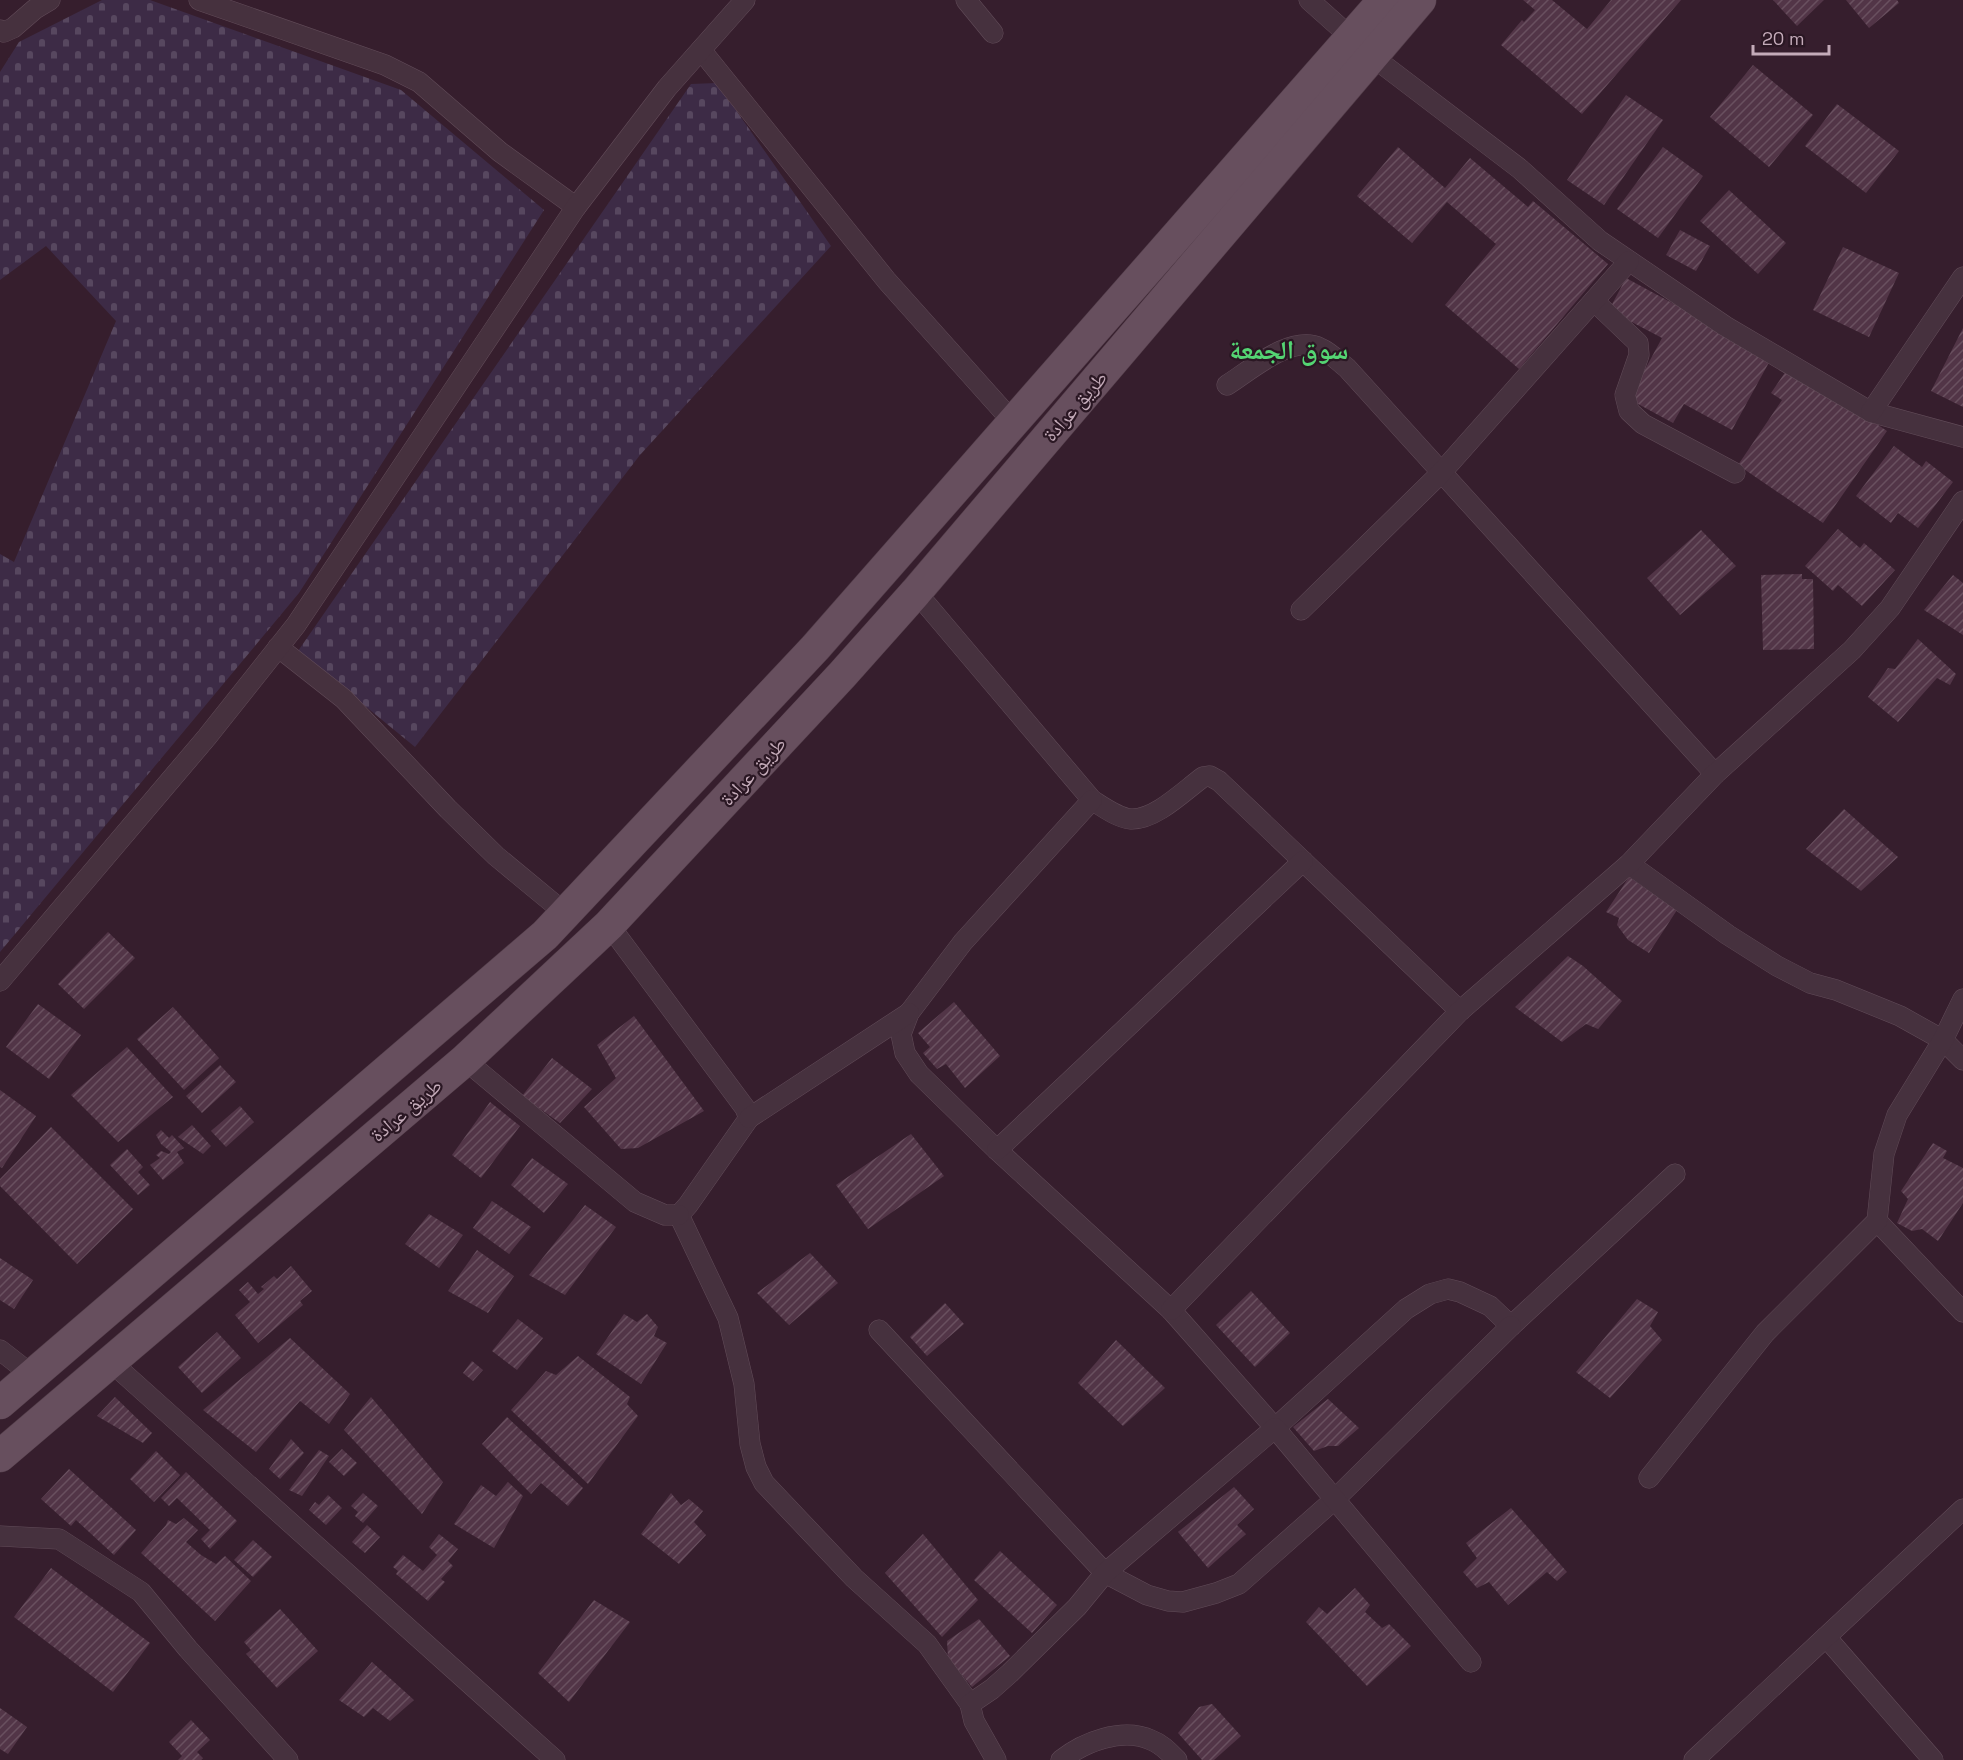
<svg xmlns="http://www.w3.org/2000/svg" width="1963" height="1760" font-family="'Space Grotesk','Noto Naskh Arabic',sans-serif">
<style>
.cemetery{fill:url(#cemetery-stones)}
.building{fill:url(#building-hatch)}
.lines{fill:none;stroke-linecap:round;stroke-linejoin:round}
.minor-casing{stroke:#624c59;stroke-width:21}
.primary-casing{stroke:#503b47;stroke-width:33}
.minor{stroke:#46313e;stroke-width:20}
.primary{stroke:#674f5e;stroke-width:32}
.labels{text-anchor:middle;stroke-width:4.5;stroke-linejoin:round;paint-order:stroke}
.street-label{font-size:20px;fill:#c4abb9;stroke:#2a1723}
.district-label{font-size:26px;font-weight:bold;fill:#54d573;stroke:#2a1723}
</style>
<defs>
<pattern id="cemetery-stones" width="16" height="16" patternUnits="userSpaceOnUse" patternTransform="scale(1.5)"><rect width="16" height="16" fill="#3d2b46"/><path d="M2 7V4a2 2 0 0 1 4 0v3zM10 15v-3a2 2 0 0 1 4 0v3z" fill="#57475f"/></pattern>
<pattern id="building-hatch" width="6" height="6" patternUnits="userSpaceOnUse" patternTransform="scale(1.5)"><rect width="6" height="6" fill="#523547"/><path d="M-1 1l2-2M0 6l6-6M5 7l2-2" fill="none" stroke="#69505f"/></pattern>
</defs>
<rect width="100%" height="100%" fill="#361e2d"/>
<!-- cemetery -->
<g class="cemetery">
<path d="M 102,0 L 150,0 L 401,90 L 544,210 L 299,593 L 0,952 L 0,554 L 14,562 L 116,321 L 46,246 L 0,280 L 0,72 L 19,42 Z"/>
<path d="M 717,83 L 831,246 L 640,455 L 415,747 L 298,651 L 691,84 Z"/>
</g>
<!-- building -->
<g class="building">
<path d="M 1523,0 L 1552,0 L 1587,29 L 1611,0 L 1681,0 L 1582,114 L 1501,45 L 1522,20 L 1524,22 L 1535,10 Z"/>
<path d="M 1773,0 L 1824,0 L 1797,26 Z"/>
<path d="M 1846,0 L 1897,0 L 1899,3 L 1869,28 Z"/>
<path d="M 1753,65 L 1813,115 L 1769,167 L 1710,117 Z"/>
<path d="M 1626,95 L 1663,120 L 1604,205 L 1567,180 Z"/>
<path d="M 1837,104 L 1899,151 L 1866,193 L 1805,146 Z"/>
<path d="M 1398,147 L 1445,188 L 1470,158 L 1528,207 L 1533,201 L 1608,264 L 1519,369 L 1445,305 L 1496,244 L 1447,202 L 1412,243 L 1357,196 Z"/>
<path d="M 1663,147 L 1703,176 L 1658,238 L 1617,209 Z"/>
<path d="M 1729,190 L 1786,243 L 1758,274 L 1700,221 Z"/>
<path d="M 1680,230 L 1710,246 L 1696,271 L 1666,255 Z"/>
<path d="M 1843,247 L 1899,273 L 1869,337 L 1813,310 Z"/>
<path d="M 1626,278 L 1772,357 L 1732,430 L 1684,404 L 1673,423 L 1629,399 L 1662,338 L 1609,310 Z"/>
<path d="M 1963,328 L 1963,407 L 1931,391 Z"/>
<path d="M 1786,371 L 1801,373 L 1887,431 L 1823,523 L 1738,465 L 1782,400 L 1771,393 Z"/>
<path d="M 1894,446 L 1922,467 L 1926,461 L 1953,482 L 1918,528 L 1898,513 L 1891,523 L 1856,496 Z"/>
<path d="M 1838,529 L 1860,548 L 1864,543 L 1895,570 L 1862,606 L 1838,585 L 1833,591 L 1805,566 Z"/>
<path d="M 1701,530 L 1736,566 L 1680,615 L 1647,578 Z"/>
<path d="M 1802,574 L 1802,579 L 1813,579 L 1814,649 L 1763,650 L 1761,575 Z"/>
<path d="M 1953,575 L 1963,583 L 1963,635 L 1924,610 Z"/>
<path d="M 1918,639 L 1956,674 L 1950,685 L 1937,678 L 1898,722 L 1868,697 L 1888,668 L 1895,669 Z"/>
<path d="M 1844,809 L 1898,857 L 1861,891 L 1806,849 Z"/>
<path d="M 1629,877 L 1677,910 L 1649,953 L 1628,940 L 1617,925 L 1619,918 L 1606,912 Z"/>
<path d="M 108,932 L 135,958 L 84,1009 L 58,984 Z"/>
<path d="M 1568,956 L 1583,966 L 1622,1001 L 1598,1029 L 1586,1024 L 1562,1042 L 1515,1007 Z"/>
<path d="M 954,1002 L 1000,1056 L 965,1088 L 946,1064 L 937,1069 L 923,1053 L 930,1047 L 918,1033 Z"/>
<path d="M 38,1004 L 81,1035 L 49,1079 L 6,1047 Z"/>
<path d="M 173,1007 L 219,1058 L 184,1090 L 137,1039 Z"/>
<path d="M 634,1016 L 704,1111 L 638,1148 L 621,1149 L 584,1107 L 616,1078 L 597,1045 Z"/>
<path d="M 127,1047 L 173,1097 L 118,1142 L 71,1095 Z"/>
<path d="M 552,1058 L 592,1089 L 560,1123 L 522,1096 Z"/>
<path d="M 220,1065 L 236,1082 L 202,1113 L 186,1096 Z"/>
<path d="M 0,1090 L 36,1116 L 2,1168 L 0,1167 Z"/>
<path d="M 490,1102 L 520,1126 L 481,1178 L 452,1155 Z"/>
<path d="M 240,1106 L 254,1122 L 226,1147 L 211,1131 Z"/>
<path d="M 192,1125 L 211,1146 L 203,1154 L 178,1137 Z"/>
<path d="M 51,1127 L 133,1209 L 77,1264 L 0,1186 L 0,1179 Z"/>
<path d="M 161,1130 L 169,1138 L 172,1135 L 184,1148 L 177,1152 L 184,1163 L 163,1180 L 150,1165 L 160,1158 L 156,1155 L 161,1151 L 169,1154 L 171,1152 L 161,1144 L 156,1135 Z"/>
<path d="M 911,1134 L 944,1176 L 868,1229 L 836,1185 Z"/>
<path d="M 1933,1143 L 1947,1151 L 1943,1158 L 1963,1168 L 1963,1203 L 1938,1241 L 1922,1229 L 1912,1231 L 1897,1223 L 1908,1199 L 1901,1191 Z"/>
<path d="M 127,1149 L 143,1167 L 138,1172 L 150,1185 L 138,1195 L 110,1165 Z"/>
<path d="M 532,1158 L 568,1184 L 544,1213 L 511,1185 Z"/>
<path d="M 492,1201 L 531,1227 L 509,1254 L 473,1228 Z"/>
<path d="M 585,1205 L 616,1227 L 565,1295 L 529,1275 Z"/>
<path d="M 429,1214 L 463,1235 L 439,1268 L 405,1244 Z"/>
<path d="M 477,1250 L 514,1276 L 488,1313 L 448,1291 Z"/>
<path d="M 810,1253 L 838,1283 L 789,1325 L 757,1293 Z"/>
<path d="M 0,1258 L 33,1280 L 14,1309 L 0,1300 Z"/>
<path d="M 291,1266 L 312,1291 L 300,1301 L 303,1305 L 258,1343 L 235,1315 L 250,1302 L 239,1290 L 248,1282 L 258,1294 L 264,1289 L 261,1287 L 274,1276 L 277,1279 Z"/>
<path d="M 1251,1291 L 1290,1333 L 1255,1367 L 1216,1325 Z"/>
<path d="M 1637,1299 L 1658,1312 L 1650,1326 L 1662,1340 L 1610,1398 L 1576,1372 Z"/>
<path d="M 945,1303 L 964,1324 L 927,1356 L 910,1337 Z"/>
<path d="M 624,1314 L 637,1322 L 647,1314 L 658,1327 L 654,1336 L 667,1343 L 641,1384 L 596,1354 Z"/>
<path d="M 518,1319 L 543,1338 L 517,1370 L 492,1351 Z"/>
<path d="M 217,1332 L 241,1358 L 202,1393 L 178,1367 Z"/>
<path d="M 290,1338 L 350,1394 L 329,1424 L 300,1401 L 256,1452 L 203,1410 Z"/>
<path d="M 1116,1340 L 1165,1388 L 1123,1426 L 1078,1383 Z"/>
<path d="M 578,1356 L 630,1397 L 627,1404 L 638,1416 L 588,1484 L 511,1410 L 546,1371 L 556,1375 Z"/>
<path d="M 472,1361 L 483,1370 L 473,1381 L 463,1373 Z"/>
<path d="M 115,1397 L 152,1433 L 143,1443 L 97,1416 Z"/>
<path d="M 371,1397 L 443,1482 L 422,1514 L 344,1430 Z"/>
<path d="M 1328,1399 L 1359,1428 L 1338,1446 L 1328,1446 L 1314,1451 L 1293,1427 Z"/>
<path d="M 507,1417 L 583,1488 L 568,1506 L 541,1483 L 531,1494 L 482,1444 Z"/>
<path d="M 291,1439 L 304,1453 L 280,1479 L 269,1469 Z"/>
<path d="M 342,1449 L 357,1463 L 344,1476 L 329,1462 Z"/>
<path d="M 319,1450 L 329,1456 L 302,1496 L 289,1490 Z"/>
<path d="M 156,1451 L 180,1475 L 154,1502 L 130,1479 Z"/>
<path d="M 69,1469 L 136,1530 L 114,1555 L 76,1520 L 71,1526 L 41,1499 Z"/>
<path d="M 186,1472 L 237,1521 L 210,1549 L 201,1539 L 210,1530 L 177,1498 L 169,1506 L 161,1498 Z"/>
<path d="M 508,1482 L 523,1496 L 494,1548 L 454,1524 L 481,1485 L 496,1496 Z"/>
<path d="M 1234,1487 L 1254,1509 L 1237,1525 L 1246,1534 L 1208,1568 L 1178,1532 Z"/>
<path d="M 363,1493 L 378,1506 L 363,1523 L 355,1516 L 358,1512 L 351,1506 Z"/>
<path d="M 671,1493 L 681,1505 L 689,1499 L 703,1511 L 694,1522 L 706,1535 L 679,1564 L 641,1534 Z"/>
<path d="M 328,1495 L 342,1508 L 326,1525 L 309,1510 L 315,1502 L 319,1505 Z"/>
<path d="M 1511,1508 L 1567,1572 L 1557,1581 L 1547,1572 L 1508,1605 L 1489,1582 L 1477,1588 L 1463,1572 L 1477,1558 L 1466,1543 Z"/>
<path d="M 184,1518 L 198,1530 L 186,1542 L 201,1555 L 216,1564 L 225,1556 L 251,1581 L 215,1621 L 141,1553 L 166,1525 L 168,1520 L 176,1524 Z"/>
<path d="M 367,1525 L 380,1537 L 365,1553 L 352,1542 Z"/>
<path d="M 439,1534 L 458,1549 L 448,1561 L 453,1566 L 441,1579 L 445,1582 L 428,1601 L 396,1574 L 398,1571 L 393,1567 L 403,1555 L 423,1571 L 437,1555 L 429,1547 Z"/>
<path d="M 923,1534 L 978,1600 L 942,1637 L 885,1573 Z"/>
<path d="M 253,1540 L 272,1557 L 253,1577 L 234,1560 Z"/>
<path d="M 1000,1551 L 1057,1605 L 1032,1633 L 974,1580 Z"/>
<path d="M 51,1568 L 150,1643 L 113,1692 L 14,1617 Z"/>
<path d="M 1355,1588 L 1370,1605 L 1365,1612 L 1382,1628 L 1389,1624 L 1411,1646 L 1367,1686 L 1306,1622 L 1319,1607 L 1327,1614 Z"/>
<path d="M 594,1600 L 630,1622 L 569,1702 L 538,1673 Z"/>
<path d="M 280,1609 L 318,1651 L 277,1688 L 246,1654 L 251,1650 L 244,1642 Z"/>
<path d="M 979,1619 L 1010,1656 L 972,1687 L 948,1658 L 947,1641 Z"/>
<path d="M 372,1662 L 414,1700 L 390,1721 L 373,1708 L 364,1717 L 339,1700 Z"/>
<path d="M 1212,1704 L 1241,1736 L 1214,1760 L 1202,1760 L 1178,1733 L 1199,1707 Z"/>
<path d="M 0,1708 L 27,1727 L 8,1754 L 0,1749 Z"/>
<path d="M 191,1720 L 210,1740 L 197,1752 L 203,1758 L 201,1760 L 178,1760 L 182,1756 L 169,1742 Z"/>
</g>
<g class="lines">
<defs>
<g id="minor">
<path d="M 199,0 L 385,65 L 419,82 L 500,152 L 576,207"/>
<path d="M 966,0 L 993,33"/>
<path d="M 1309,0 L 1373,57 L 1520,169 L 1600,241 L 1725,326 L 1871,412 L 1963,437"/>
<path d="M 0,30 L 4,32 L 13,28 L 35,9 L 50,0"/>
<path d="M 701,50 L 887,281 L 1013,422"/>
<path d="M 1594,301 L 1638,343 L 1639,355 L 1625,395 L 1629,411 L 1643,424 L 1735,473"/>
<path d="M 1227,385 C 1251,370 1291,334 1320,348 C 1330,352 1338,361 1347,368 L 1715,774"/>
<path d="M 1871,412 L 1963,277"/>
<path d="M 916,592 L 1092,800 C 1103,807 1118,818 1131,819 C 1155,820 1184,791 1203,777 L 1210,776 L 1219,781 L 1460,1011"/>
<path d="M 1301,610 L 1441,473 L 1629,261"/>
<path d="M 278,647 L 344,699 L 448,809 L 496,856 L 565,913"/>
<path d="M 1092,800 L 963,942 L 909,1013 L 901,1034 L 905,1053 L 919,1074 L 997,1150 L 1171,1310 L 1275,1428 L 1406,1309 L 1430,1294 L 1448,1289 L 1460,1292 L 1490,1306 L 1511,1326 L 1675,1174"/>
<path d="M 1629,864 L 1728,935 L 1777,966 L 1810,983 L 1836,990 L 1900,1016 L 1943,1040 L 1963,1060"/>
<path d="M 609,925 L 745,1108 L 749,1118 L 688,1205 L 679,1215 L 728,1318 L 744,1384 L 750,1444 L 756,1467 L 764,1483 L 854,1578 L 927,1644 L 970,1704"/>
<path d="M 0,981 L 207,737 L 296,625 L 576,207 L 667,88 L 745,0"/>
<path d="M 465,1060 L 635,1202 L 665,1215 L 679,1215"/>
<path d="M 749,1118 L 909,1013"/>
<path d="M 997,1150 L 1303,861"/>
<path d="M 1877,1221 L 1963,1312"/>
<path d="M 1171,1310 L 1460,1011 L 1629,864 L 1715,774 L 1852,650 L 1890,608 L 1963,501"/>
<path d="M 879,1330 L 1105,1573 L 1147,1595 L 1168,1601 L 1183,1602 L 1216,1593 L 1239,1584 L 1335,1499 L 1511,1326"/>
<path d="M 0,1350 L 32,1375"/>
<path d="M 111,1362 L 555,1760"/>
<path d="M 1649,1478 L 1765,1333 L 1877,1221 L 1884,1154 L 1897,1115 L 1943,1040 L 1963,999"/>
<path d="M 0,1536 L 59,1539 L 141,1592 L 188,1649 L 288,1760"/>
<path d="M 1826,1637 L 1933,1760"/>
<path d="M 996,1760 L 974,1721 L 970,1704 L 992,1689 L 1010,1673 L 1077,1607 L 1105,1573 L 1275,1428 L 1471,1662"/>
<path d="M 1061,1760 C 1084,1742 1122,1727 1151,1740 C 1162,1744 1169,1752 1177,1760"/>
<path d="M 1694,1760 L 1963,1509"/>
</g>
<g id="primary">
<path d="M 0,1403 L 545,935 L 815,648 L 1384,0"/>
<path d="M 0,1456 L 465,1060 L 609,925 L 842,675 L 916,592 L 1420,0"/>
</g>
</defs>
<!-- minor casing -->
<use href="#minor" class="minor-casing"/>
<!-- primary casing -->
<use href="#primary" class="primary-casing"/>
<!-- minor -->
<use href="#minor" class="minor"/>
<!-- primary -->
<use href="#primary" class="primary"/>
</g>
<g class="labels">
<!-- street labels -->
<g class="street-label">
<text transform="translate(1075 406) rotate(-49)" y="7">طريق عرادة</text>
<text transform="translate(753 771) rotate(-47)" y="7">طريق عرادة</text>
<text transform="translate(406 1110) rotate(-40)" y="7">طريق عرادة</text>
</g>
<!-- district labels -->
<g class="district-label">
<text x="1289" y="359">سوق الجمعة</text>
</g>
</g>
<!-- scale -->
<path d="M1753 45v9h76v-9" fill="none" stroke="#c4abb9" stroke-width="3"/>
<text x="1762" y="45" font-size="18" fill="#c4abb9" stroke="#2a1723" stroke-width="4.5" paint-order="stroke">20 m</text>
</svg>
